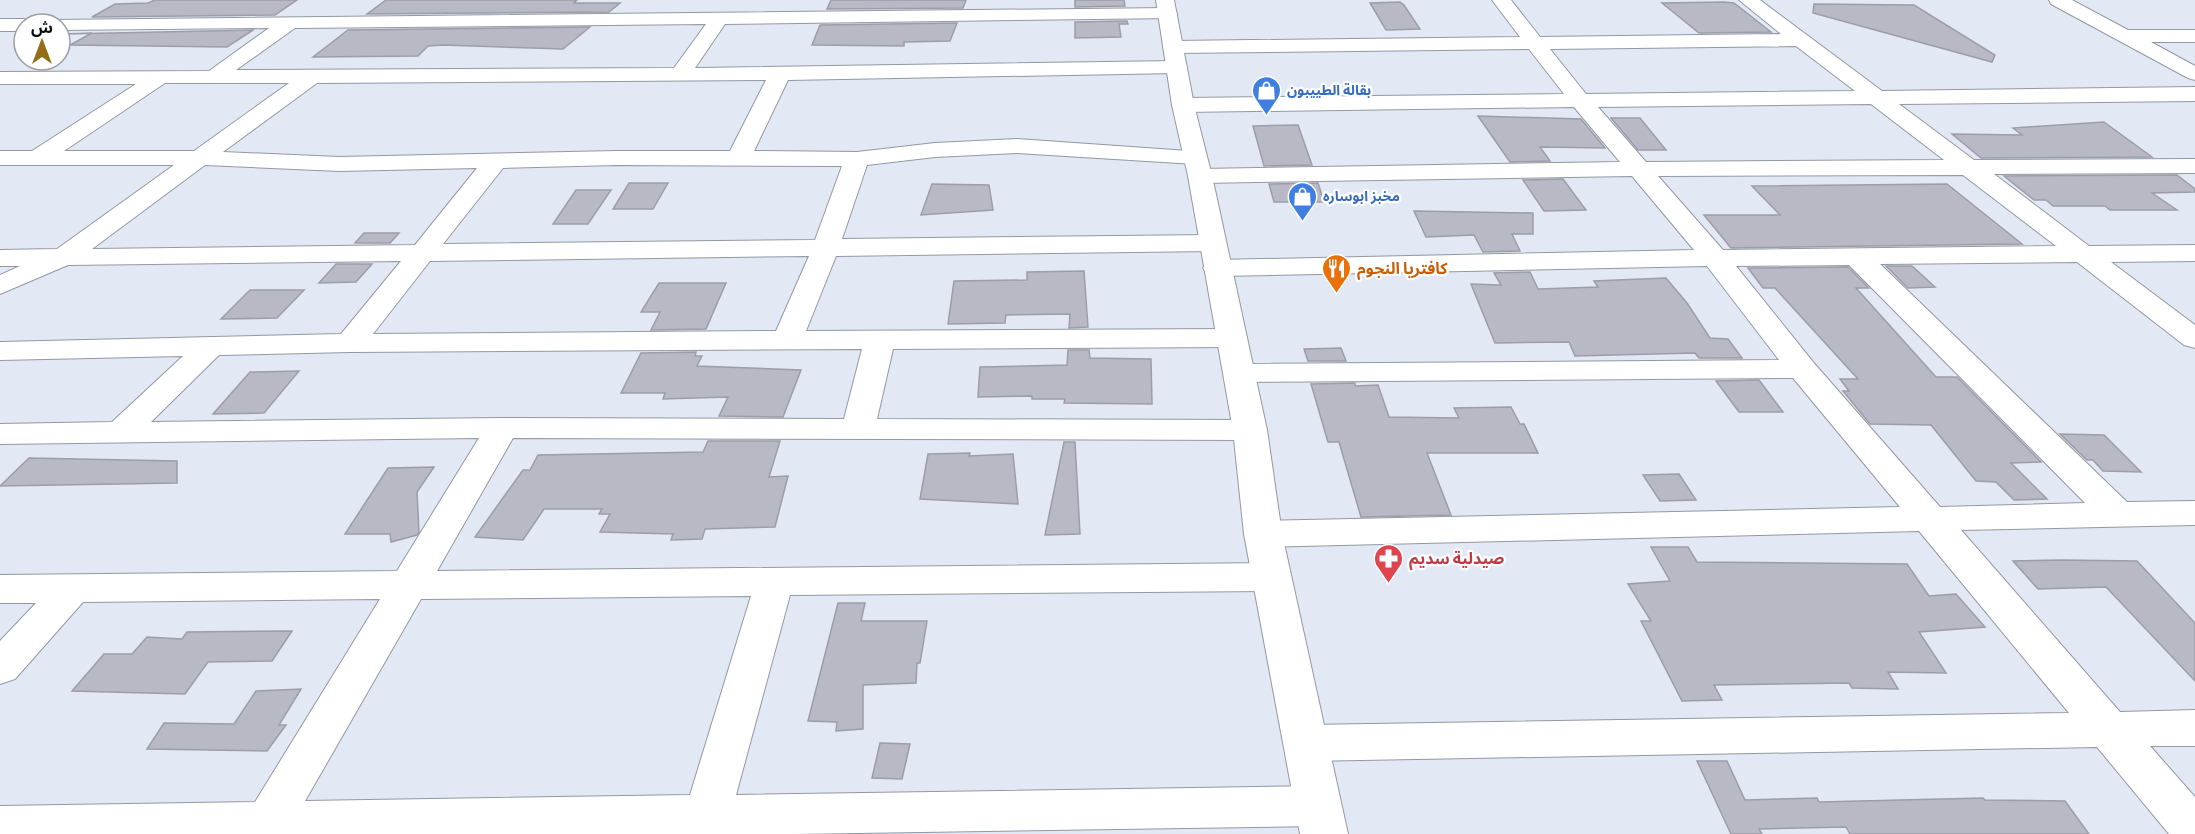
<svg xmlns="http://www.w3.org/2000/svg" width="2195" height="834" font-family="Manrope,'Noto Sans Arabic',sans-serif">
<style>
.building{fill:#b8b9c5;stroke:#9c9da8;stroke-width:1.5}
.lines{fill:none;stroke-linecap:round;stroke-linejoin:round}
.minor-casing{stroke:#9299a3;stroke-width:2}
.secondary-casing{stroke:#9299a3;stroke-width:2}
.minor{fill:#fff;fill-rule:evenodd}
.secondary{fill:#fff;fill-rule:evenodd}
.labels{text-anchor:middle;stroke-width:4.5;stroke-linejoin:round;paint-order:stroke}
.far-shop-label{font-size:14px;font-weight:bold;fill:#366cbe;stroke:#fff;text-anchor:start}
.food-label{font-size:16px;font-weight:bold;fill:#c56008;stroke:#fff;text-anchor:start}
.health-label{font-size:16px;font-weight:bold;fill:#be3a42;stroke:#fff;text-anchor:start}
</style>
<rect width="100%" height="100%" fill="#e2e9f4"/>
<!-- building -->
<g class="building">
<path d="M 155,0 L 297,0 L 275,15 L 92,17 L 115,4 L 148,3 Z"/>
<path d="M 386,0 L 577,0 L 574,3 L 620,3 L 609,12 L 367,14 Z"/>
<path d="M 831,0 L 966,0 L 963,8 L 827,9 Z"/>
<path d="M 1075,0 L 1124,0 L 1125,6 L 1075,7 Z"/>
<path d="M 1400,2 L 1404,5 L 1420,29 L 1386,30 L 1370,3 Z"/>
<path d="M 1724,2 L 1734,3 L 1771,32 L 1699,33 L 1662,3 Z"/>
<path d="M 1814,4 L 1914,5 L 1995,55 L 1992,62 L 1813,13 Z"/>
<path d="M 1127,21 L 1128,24 L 1119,24 L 1121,37 L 1075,38 L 1075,22 Z"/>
<path d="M 957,23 L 950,41 L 904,42 L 904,46 L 812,45 L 820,25 Z"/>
<path d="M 590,27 L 563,49 L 442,45 L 428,46 L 418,56 L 313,57 L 348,30 Z"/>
<path d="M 253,30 L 227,47 L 70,45 L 92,33 L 64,34 Z"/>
<path d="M 1478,116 L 1581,119 L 1605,148 L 1540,147 L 1550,161 L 1510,162 Z"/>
<path d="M 1611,118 L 1640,118 L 1666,150 L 1638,150 Z"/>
<path d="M 2104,122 L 2152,157 L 1981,158 L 1952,134 L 2022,135 L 2013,128 Z"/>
<path d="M 1298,125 L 1312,165 L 1264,166 L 1253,126 Z"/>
<path d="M 2177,175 L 2195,189 L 2195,192 L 2152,193 L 2177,210 L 2110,210 L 2105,206 L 2053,206 L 2046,200 L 2034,200 L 2004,176 Z"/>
<path d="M 1563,179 L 1586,210 L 1544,211 L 1523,180 Z"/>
<path d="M 629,183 L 668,183 L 653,209 L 613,209 Z"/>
<path d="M 1318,183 L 1324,202 L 1274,202 L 1269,184 Z"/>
<path d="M 932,184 L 989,185 L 993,210 L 921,215 Z"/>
<path d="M 1947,184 L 2022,244 L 1731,248 L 1704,215 L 1780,215 L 1752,186 Z"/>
<path d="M 576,190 L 611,190 L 588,224 L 553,224 Z"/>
<path d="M 1414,211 L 1533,213 L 1533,234 L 1512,234 L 1520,251 L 1483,252 L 1474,235 L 1426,237 Z"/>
<path d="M 364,233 L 399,233 L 390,243 L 355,243 Z"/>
<path d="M 336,264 L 372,264 L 356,282 L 319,283 Z"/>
<path d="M 1886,266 L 1912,266 L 1935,287 L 1908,288 Z"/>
<path d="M 1848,267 L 1869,288 L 1856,288 L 1936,377 L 1957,377 L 2041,462 L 2011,463 L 2047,499 L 2014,500 L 1996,482 L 1976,481 L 1931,425 L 1870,424 L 1843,391 L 1849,391 L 1840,379 L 1858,379 L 1775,288 L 1763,288 L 1748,268 Z"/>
<path d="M 1084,271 L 1088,327 L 1069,328 L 1070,314 L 1006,315 L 1005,323 L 948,324 L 954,281 L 1027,280 L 1027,272 Z"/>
<path d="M 1530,272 L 1538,289 L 1598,287 L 1594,281 L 1666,278 L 1687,303 L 1710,338 L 1728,339 L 1742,358 L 1699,358 L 1695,353 L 1575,356 L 1569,342 L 1495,343 L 1471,284 L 1501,285 L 1494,273 Z"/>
<path d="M 659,283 L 726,283 L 706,329 L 651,330 L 660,312 L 641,312 Z"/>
<path d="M 250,290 L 304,290 L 277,318 L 221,319 Z"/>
<path d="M 1341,348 L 1346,361 L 1308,361 L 1304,349 Z"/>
<path d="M 1068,350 L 1089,350 L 1090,358 L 1151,359 L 1152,404 L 1064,403 L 1065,399 L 1032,399 L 1032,396 L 978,397 L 980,367 L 1067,365 Z"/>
<path d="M 696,352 L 695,356 L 702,356 L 697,366 L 801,370 L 783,417 L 719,416 L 728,397 L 663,399 L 665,393 L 621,393 L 641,353 Z"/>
<path d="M 299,371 L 264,413 L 213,414 L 250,372 Z"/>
<path d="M 1759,380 L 1783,412 L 1739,412 L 1716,381 Z"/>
<path d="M 1355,383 L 1355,386 L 1378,385 L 1389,417 L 1459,418 L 1454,408 L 1511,407 L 1520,424 L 1524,424 L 1538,453 L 1427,453 L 1451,515 L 1361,517 L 1339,442 L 1328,442 L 1311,384 Z"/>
<path d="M 2060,434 L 2104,435 L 2141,472 L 2103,471 L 2093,460 L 2087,460 Z"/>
<path d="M 708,441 L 780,441 L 769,477 L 788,476 L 775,527 L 705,529 L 702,539 L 671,540 L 673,534 L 600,532 L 610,514 L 599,514 L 602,509 L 544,509 L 523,540 L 475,537 L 523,470 L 530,470 L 538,455 L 703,452 Z"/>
<path d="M 1064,442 L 1075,442 L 1080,534 L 1045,535 Z"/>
<path d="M 970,453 L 969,456 L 1013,454 L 1018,504 L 920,499 L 928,454 Z"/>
<path d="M 29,458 L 177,461 L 177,483 L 0,486 Z"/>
<path d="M 434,467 L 417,492 L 419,532 L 417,535 L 391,542 L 390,534 L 345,534 L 388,468 Z"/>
<path d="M 1679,474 L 1696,500 L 1660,501 L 1643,475 Z"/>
<path d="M 1651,547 L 1688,547 L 1697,562 L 1907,564 L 1929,596 L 1956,594 L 1985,627 L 1919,632 L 1946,673 L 1888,672 L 1898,689 L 1852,688 L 1849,683 L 1714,685 L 1722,700 L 1682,701 L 1641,621 L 1651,621 L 1628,584 L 1670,581 Z"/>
<path d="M 2063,560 L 2137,561 L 2195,623 L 2195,681 L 2106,587 L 2038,589 L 2013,561 Z"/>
<path d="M 838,603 L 865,603 L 861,621 L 927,621 L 920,663 L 917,663 L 916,683 L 863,685 L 863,729 L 836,731 L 837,722 L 808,721 Z"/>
<path d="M 292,631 L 272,661 L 208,662 L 185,694 L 72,691 L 104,654 L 132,654 L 147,637 L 182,639 L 187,632 Z"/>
<path d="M 301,689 L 279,725 L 286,725 L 267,751 L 147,749 L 164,723 L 234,724 L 256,691 Z"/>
<path d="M 880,743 L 910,744 L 902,779 L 872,778 Z"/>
<path d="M 1697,761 L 1727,761 L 1745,800 L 1817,798 L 1819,802 L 1983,798 L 1985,800 L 2065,801 L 2089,834 L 1850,834 L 1846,827 L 1759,829 L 1762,834 L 1731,834 Z"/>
</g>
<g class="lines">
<defs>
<g id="minor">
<path d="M 1492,0 L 1511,0 L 1540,37 L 1781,34 L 1739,0 L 1760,0 L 1882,91 L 2195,87 L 2195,101 L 1899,104 L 1974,160 L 2195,159 L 2195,173 L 1994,174 L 2089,246 L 2195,245 L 2195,261 L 2111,262 L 2195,325 L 2195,348 L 2184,345 L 2077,262 L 1880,264 L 2127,502 L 2195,501 L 2195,525 L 1961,530 L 2120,712 L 2195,710 L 2195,746 L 2150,746 L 2195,797 L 2195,834 L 2169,834 L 2097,747 L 1306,761 L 1290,756 L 1284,743 L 1290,730 L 1306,725 L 2069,713 L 1919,531 L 1263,547 L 1250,543 L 1244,534 L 1250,525 L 1263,521 L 1900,507 L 1793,378 L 1240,382 L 1229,380 L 1224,373 L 1229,366 L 1240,364 L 1779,360 L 1707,266 L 1217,276 L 1207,274 L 1203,268 L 1207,262 L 1217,260 L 1694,250 L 1632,176 L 1200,183 L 1191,181 L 1188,176 L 1191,171 L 1200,169 L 1620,162 L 1574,107 L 1183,112 L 1175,110 L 1172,105 L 1175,100 L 1183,98 L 1564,94 L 1529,49 L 1173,53 L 1166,51 L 1163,47 L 1166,43 L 1173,41 L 1520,37 ZM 1796,46 L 1855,91 L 1586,94 L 1550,49 ZM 1871,104 L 1944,160 L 1646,162 L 1598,107 ZM 1963,175 L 2056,246 L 1723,250 L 1658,176 ZM 1849,265 L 2085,503 L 1940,507 L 1813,362 L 1736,266 Z"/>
<path d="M 2049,0 L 2072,0 L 2128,30 L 2195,30 L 2195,42 L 2151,42 L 2195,66 L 2195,80 L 2188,78 L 2051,4 Z"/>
<path d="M 1168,8 L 1175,10 L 1177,14 L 1175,18 L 725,24 L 695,68 L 1177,61 L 1184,63 L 1187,67 L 1184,71 L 1177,73 L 788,80 L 754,151 L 857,152 L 935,143 L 1017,139 L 1203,152 L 1207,157 L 1203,162 L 1195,164 L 1017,153 L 935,157 L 867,165 L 842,239 L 1213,235 L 1223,237 L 1226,243 L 1223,249 L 1213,251 L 836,256 L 806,331 L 1232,329 L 1243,332 L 1247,338 L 1243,344 L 1232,347 L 893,349 L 877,419 L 1250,420 L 1262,423 L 1267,430 L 1262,437 L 1250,440 L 513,438 L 437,571 L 1272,563 L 1286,567 L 1291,577 L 1286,587 L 1272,591 L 790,595 L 736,795 L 1318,786 L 1334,792 L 1341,806 L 1334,820 L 1318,826 L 793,834 L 0,834 L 0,806 L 255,802 L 380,599 L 83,602 L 15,679 L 0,684 L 0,641 L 36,603 L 0,603 L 0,575 L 397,571 L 479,438 L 0,444 L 0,424 L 112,422 L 183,356 L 0,360 L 0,342 L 341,334 L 401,261 L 68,265 L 0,294 L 0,275 L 20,266 L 0,266 L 0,250 L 57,249 L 174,165 L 0,165 L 0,151 L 32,151 L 136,84 L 0,84 L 0,72 L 209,71 L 269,28 L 60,30 L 60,24 L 50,24 L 53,20 ZM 706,24 L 674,68 L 236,70 L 295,28 ZM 766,80 L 730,151 L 616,151 L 339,157 L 223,152 L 317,83 ZM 165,83 L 289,83 L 194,151 L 64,151 ZM 205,165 L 339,171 L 477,168 L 415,245 L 92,249 ZM 616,165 L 842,166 L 815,240 L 443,244 L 503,168 ZM 809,256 L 776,331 L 373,334 L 430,261 ZM 862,349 L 844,419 L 502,418 L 151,422 L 219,355 L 350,352 ZM 751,596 L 690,795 L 305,801 L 421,599 Z"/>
<path d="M 0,19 L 24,19 L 33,24 L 24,24 L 24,31 L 0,31 Z"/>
</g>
<path id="secondary" d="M 1156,0 L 1174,0 L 1194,105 L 1212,176 L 1267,430 L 1282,534 L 1348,834 L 1300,834 L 1244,534 L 1233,430 L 1188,176 L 1172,105 Z"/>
</defs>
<!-- minor casing -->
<use href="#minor" class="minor-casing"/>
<!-- secondary casing -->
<use href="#secondary" class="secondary-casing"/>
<!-- minor -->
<use href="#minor" class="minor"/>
<!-- secondary -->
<use href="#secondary" class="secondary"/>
</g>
<!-- icons -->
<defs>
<symbol id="shop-pin" viewBox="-11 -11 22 30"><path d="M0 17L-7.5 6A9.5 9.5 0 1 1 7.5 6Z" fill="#3f7fe0" stroke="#fff"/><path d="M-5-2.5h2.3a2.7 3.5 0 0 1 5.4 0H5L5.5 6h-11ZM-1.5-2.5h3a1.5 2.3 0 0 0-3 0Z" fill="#fff"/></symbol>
<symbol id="restaurant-pin" viewBox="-11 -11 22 30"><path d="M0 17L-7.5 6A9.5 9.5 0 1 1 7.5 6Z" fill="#e8710a" stroke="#fff"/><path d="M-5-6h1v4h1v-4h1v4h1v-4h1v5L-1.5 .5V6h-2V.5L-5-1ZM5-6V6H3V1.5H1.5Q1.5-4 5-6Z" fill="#fff"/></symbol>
<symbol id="pharmacy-pin" viewBox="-11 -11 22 30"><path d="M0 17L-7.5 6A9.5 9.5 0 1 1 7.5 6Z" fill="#e0444e" stroke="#fff"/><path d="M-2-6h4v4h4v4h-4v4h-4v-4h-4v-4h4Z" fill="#fff"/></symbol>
</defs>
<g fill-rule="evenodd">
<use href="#shop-pin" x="1250" y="74" width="33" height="45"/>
<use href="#shop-pin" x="1286" y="180" width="33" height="45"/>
<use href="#restaurant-pin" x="1320" y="252" width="33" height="45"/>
<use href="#pharmacy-pin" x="1372" y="542" width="33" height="45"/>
</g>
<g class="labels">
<!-- far-shop labels -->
<g class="far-shop-label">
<text x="1287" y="95">بقالة الطييبون</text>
<text x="1323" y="201">مخبز ابوساره</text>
</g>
<!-- food labels -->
<g class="food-label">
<text x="1357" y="274">كافتريا النجوم</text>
</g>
<!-- health labels -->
<g class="health-label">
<text x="1409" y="564">صيدلية سديم</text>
</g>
</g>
<!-- north arrow -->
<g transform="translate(42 42)"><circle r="28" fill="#ffffff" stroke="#9d9e9f" stroke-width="1.5"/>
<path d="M0-4.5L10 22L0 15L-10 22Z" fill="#936e16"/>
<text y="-9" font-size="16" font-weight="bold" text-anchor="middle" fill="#090c0f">ش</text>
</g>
</svg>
